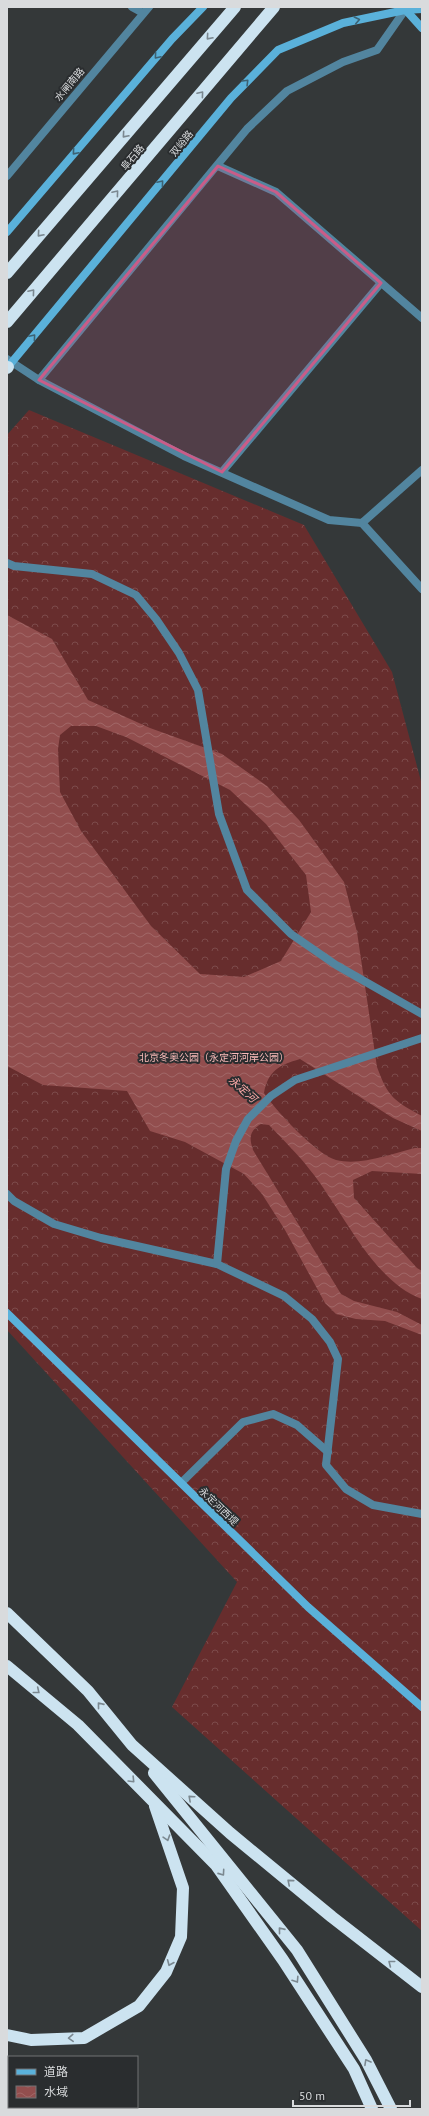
<svg xmlns="http://www.w3.org/2000/svg" width="429" height="2116" font-family="'PT Sans','Noto Sans SC',sans-serif">
<style>
.forest{fill:url(#forest-crowns)}
.water{fill:url(#water-waves);fill-rule:evenodd}
.lines{fill:none;stroke-linecap:round;stroke-linejoin:round}
.lane{stroke:#52859f;stroke-width:8}
.street{stroke:#52859f;stroke-width:8}
.secondary{stroke:#5ab1da;stroke-width:8}
.highway{stroke:#cce3f0;stroke-width:12}
.oneway{stroke:#3d6273}
.oneway2{stroke:#7b8890}
.marked{fill:#ca5c88;fill-opacity:0.2;stroke:#ca5c88;stroke-width:3;stroke-linejoin:round}
.labels{text-anchor:middle;stroke-width:4;stroke-linejoin:round;paint-order:stroke}
.street-label{font-size:10px;fill:#d9dbdd;stroke:#2a2d2f}
.park-label{font-size:10px;fill:#fabbb9;stroke:#2a2d2f}
.water-label{font-size:11px;font-style:italic;fill:#fba9a7;stroke:#2a2d2f}
</style>
<defs>
<pattern id="forest-crowns" width="20" height="18" patternUnits="userSpaceOnUse"><rect width="20" height="18" fill="#672d2d"/><path d="M2 6a3 3 0 1 1 6 0M12 15a3 3 0 1 1 6 0" fill="none" stroke="#7c4b4b"/></pattern>
<pattern id="water-waves" width="16" height="10" patternUnits="userSpaceOnUse"><rect width="16" height="10" fill="#924e4e"/><path d="M0 5q4-4 8 0t8 0" fill="none" stroke="#a16767"/></pattern>
</defs>
<rect width="100%" height="100%" fill="#343839"/>
<!-- forest -->
<path class="forest" d="M 29,410 L 304,525 L 392,672 L 422,785 L 422,1931 L 172,1707 L 237,1582 L 7,1330 L 7,435 Z"/>
<!-- water -->
<path class="water" d="M 7,615 L 52,639 L 88,700 L 150,728 L 222,754 L 267,786 L 299,820 L 344,882 L 357,932 L 377,1067 C 388,1097 394,1101 422,1116 L 422,1131 L 393,1118 L 300,1059 C 279,1065 268,1071 264,1093 C 275,1110 317,1155 336,1160 C 361,1166 390,1154 415,1148 L 422,1148 L 422,1174 L 372,1171 L 353,1180 L 354,1198 L 417,1268 L 422,1271 L 422,1299 C 373,1282 342,1209 310,1170 C 298,1154 283,1140 269,1125 L 261,1124 C 249,1131 249,1138 253,1150 L 341,1294 L 354,1301 L 397,1312 L 422,1325 L 422,1335 L 385,1321 L 356,1319 L 336,1314 L 325,1303 L 285,1230 L 262,1194 L 244,1174 L 185,1142 L 150,1131 L 127,1091 L 43,1085 L 7,1066 ZM 71,726 L 96,726 L 126,737 L 230,790 L 266,824 L 306,875 L 311,912 L 281,961 L 244,977 L 200,974 L 151,926 L 81,831 L 60,792 L 58,749 L 60,735 Z"/>
<g class="lines">
<!-- lane -->
<g class="lane">
<path d="M 7,563 L 14,566 L 92,574 L 136,595 L 156,619 L 179,653 L 198,690 L 219,814 L 247,890 L 291,934 L 336,965 L 422,1014"/>
<path d="M 7,1194 L 14,1201 L 54,1224 L 101,1238 L 217,1264 L 284,1296 L 312,1319 L 330,1342 L 338,1359 L 326,1465 L 346,1489 L 373,1505 L 422,1514"/>
<path d="M 217,1264 L 226,1169 L 236,1141 L 248,1119 L 271,1096 L 295,1080 L 422,1038"/>
<path d="M 181,1483 L 243,1422 L 273,1414 L 297,1425 L 328,1452"/>
</g>
<!-- street -->
<g class="street">
<path d="M 132,7 L 143,13"/>
<path d="M 218,166 L 276,192 L 422,318"/>
<path d="M 7,176 L 149,7"/>
<path d="M 7,359 L 39,380 L 184,456 L 329,520 L 362,523 L 422,470"/>
<path d="M 39,380 L 247,129 L 287,91 L 343,62 L 377,50 L 405,10"/>
<path d="M 222,472 L 381,283"/>
<path d="M 362,523 L 422,589"/>
</g>
<!-- secondary -->
<g class="secondary">
<path d="M 404,8 L 422,28"/>
<path d="M 7,232 L 172,39 L 203,7"/>
<path d="M 7,368 L 231,98 L 278,50 L 343,23 L 405,10 L 422,9"/>
<path d="M 7,1313 L 308,1607 L 422,1707"/>
</g>
<!-- highway -->
<g class="highway">
<path d="M 7,273 L 235,7"/>
<path d="M 7,322 L 274,7"/>
<path d="M 7,368 L 8,367"/>
<path d="M 7,1613 L 88,1691 L 132,1745 L 230,1833 L 332,1917 L 422,1987"/>
<path d="M 7,1666 L 78,1725 L 216,1865 L 283,1960 L 354,2069 L 372,2109"/>
<path d="M 154,1773 L 297,1950 L 366,2060 L 391,2109"/>
<path d="M 7,2035 L 31,2040 L 84,2038 L 139,2006 L 166,1972 L 181,1937 L 183,1888 L 155,1806"/>
<path d="M 7,2069 L 9,2070"/>
<path d="M 7,2100 L 9,2101"/>
<path d="M 21,2107 L 25,2109"/>
<path d="M 73,2107 L 76,2109"/>
</g>
</g>
<!-- one-way arrows -->
<defs><path id="oneway-chevron" d="M-2-3.5L2.5 0L-2 3.5" fill="none" stroke-width="1.6" stroke-linecap="round" stroke-linejoin="round"/></defs>
<g class="oneway">
<use href="#oneway-chevron" transform="translate(357 20) rotate(-12)"/>
<use href="#oneway-chevron" transform="translate(157 56) rotate(130)"/>
<use href="#oneway-chevron" transform="translate(246 82) rotate(-45)"/>
<use href="#oneway-chevron" transform="translate(75 152) rotate(131)"/>
<use href="#oneway-chevron" transform="translate(161 183) rotate(-50)"/>
<use href="#oneway-chevron" transform="translate(33 337) rotate(-50)"/>
</g>
<g class="oneway2">
<use href="#oneway-chevron" transform="translate(209 37) rotate(131)"/>
<use href="#oneway-chevron" transform="translate(201 94) rotate(-50)"/>
<use href="#oneway-chevron" transform="translate(125 135) rotate(131)"/>
<use href="#oneway-chevron" transform="translate(116 193) rotate(-50)"/>
<use href="#oneway-chevron" transform="translate(40 234) rotate(131)"/>
<use href="#oneway-chevron" transform="translate(32 292) rotate(-50)"/>
<use href="#oneway-chevron" transform="translate(37 1691) rotate(39)"/>
<use href="#oneway-chevron" transform="translate(100 1705) rotate(-129)"/>
<use href="#oneway-chevron" transform="translate(132 1780) rotate(46)"/>
<use href="#oneway-chevron" transform="translate(191 1798) rotate(-138)"/>
<use href="#oneway-chevron" transform="translate(167 1838) rotate(72)"/>
<use href="#oneway-chevron" transform="translate(222 1873) rotate(55)"/>
<use href="#oneway-chevron" transform="translate(290 1882) rotate(-140)"/>
<use href="#oneway-chevron" transform="translate(281 1930) rotate(-129)"/>
<use href="#oneway-chevron" transform="translate(170 1963) rotate(113)"/>
<use href="#oneway-chevron" transform="translate(391 1963) rotate(-142)"/>
<use href="#oneway-chevron" transform="translate(296 1980) rotate(57)"/>
<use href="#oneway-chevron" transform="translate(71 2038) rotate(177)"/>
<use href="#oneway-chevron" transform="translate(367 2062) rotate(-119)"/>
</g>
<!-- marked area -->
<path class="marked" d="M 218,166 L 276,192 L 381,283 L 222,472 L 39,380 Z"/>
<g class="labels">
<!-- street labels -->
<g class="street-label">
<text transform="translate(69 84) rotate(-50)" y="4">水闸南路</text>
<text transform="translate(181 143) rotate(-51)" y="4">双峪路</text>
<text transform="translate(132 157) rotate(-50)" y="4">阜石路</text>
<text transform="translate(219 1506) rotate(44)" y="4">永定河西堤</text>
</g>
<!-- park labels -->
<g class="park-label">
<text x="214" y="1061">北京冬奥公园（永定河河岸公园）</text>
</g>
<!-- water labels -->
<g class="water-label">
<text transform="translate(243 1089) rotate(42)" y="4">永定河</text>
</g>
</g>
<!-- border -->
<rect width="429" height="2116" fill="none" stroke="#d9dbdd" stroke-width="16"/>
<!-- legend -->
<rect x="8" y="2056" width="130" height="52" fill="#2a2d2f" stroke="#707375"/>
<rect x="16" y="2069" width="20" height="6" fill="#5ab1da" stroke="#707375"/>
<text x="44" y="2076" font-size="12" fill="#d9dbdd">道路</text>
<rect x="16" y="2086" width="20" height="12" fill="url(#water-waves)" stroke="#707375"/>
<text x="44" y="2096" font-size="12" fill="#d9dbdd">水域</text>
<!-- scale -->
<path d="M293 2100v6h117v-6" fill="none" stroke="#d9dbdd" stroke-width="2"/>
<text x="299" y="2100" font-size="12" fill="#d9dbdd" stroke="#2a2d2f" stroke-width="3" paint-order="stroke">50 m</text>
</svg>
